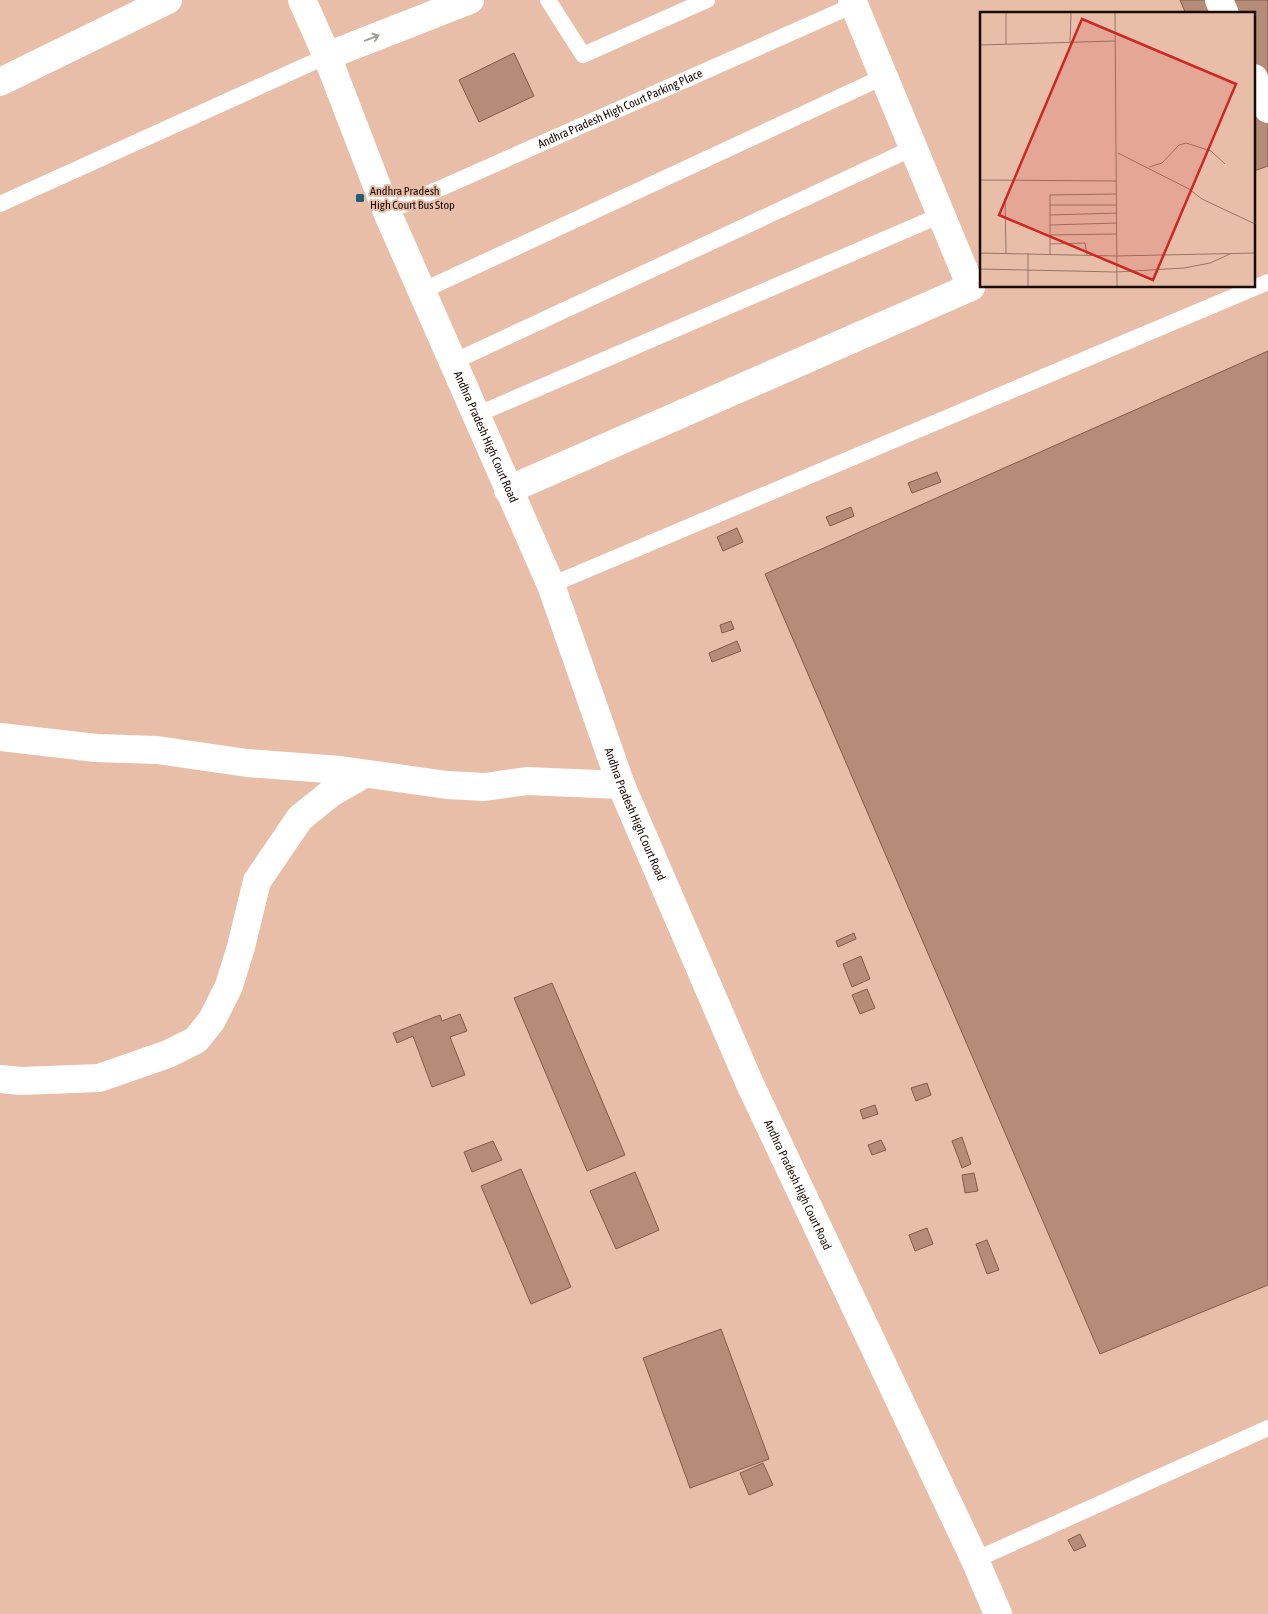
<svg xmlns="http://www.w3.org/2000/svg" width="1268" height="1614" font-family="'Asap Condensed',sans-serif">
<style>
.building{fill:#b58c78;stroke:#825c49}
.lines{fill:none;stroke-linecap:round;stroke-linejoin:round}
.service{stroke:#fff;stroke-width:16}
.minor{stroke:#fff;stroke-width:28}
.tertiary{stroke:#fff;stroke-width:28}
.oneway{stroke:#a39d9b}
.poi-dot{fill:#205e75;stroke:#e9bea9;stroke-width:2}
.labels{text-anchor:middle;stroke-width:4;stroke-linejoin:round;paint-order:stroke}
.street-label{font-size:12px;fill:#190b05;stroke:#e9bea9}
.poi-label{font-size:12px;fill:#190b05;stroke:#e9bea9;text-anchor:start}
.inset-road{fill:none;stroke:#967667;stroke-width:1}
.view{fill:#cd2726;fill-opacity:0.15;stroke:#cd2726;stroke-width:2.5}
.inset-edge{fill:none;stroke:#190b05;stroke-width:2.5}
</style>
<rect width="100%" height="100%" fill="#e9bea9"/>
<!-- building -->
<g class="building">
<path d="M 1180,0 L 1268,0 L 1268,166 L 1254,171 L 1254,14 L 1186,14 Z"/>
<path d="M 514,53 L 534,96 L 479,122 L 459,80 Z"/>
<path d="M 1268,351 L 1268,1285 L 1100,1354 L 765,574 Z"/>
<path d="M 937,472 L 941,482 L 912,493 L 908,483 Z"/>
<path d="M 851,507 L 854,516 L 830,526 L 826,517 Z"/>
<path d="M 737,528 L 743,542 L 723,551 L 717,537 Z"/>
<path d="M 731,621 L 734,629 L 722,633 L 720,625 Z"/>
<path d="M 737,641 L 741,651 L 712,662 L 709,653 Z"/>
<path d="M 854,933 L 856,939 L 838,947 L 836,941 Z"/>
<path d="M 861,956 L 870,979 L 852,987 L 843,964 Z"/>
<path d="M 552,983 L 625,1155 L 587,1171 L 514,998 Z"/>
<path d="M 867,989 L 875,1008 L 860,1014 L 852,995 Z"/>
<path d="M 460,1014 L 467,1031 L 450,1037 L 465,1075 L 432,1087 L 413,1036 L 397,1043 L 393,1033 L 440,1015 L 442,1021 Z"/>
<path d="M 927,1083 L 931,1095 L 916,1101 L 911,1088 Z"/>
<path d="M 875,1105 L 878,1114 L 863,1119 L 860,1110 Z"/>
<path d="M 962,1137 L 971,1164 L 962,1168 L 952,1141 Z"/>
<path d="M 881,1140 L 886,1150 L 872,1155 L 868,1145 Z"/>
<path d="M 493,1141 L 502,1160 L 472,1172 L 464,1152 Z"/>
<path d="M 521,1169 L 571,1287 L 531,1304 L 481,1186 Z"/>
<path d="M 635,1172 L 659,1230 L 616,1249 L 590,1191 Z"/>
<path d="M 974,1173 L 978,1191 L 965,1193 L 962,1175 Z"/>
<path d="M 927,1228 L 933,1244 L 915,1251 L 909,1235 Z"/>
<path d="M 987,1240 L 999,1270 L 987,1274 L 976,1244 Z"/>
<path d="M 721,1329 L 769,1459 L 690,1488 L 643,1358 Z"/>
<path d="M 763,1463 L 773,1485 L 749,1495 L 740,1473 Z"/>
<path d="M 1080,1534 L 1086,1546 L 1074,1551 L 1068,1540 Z"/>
</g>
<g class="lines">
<!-- service -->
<g class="service">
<path d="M 548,0 L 583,55 L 707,0"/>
<path d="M 0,204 L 327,56"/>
<path id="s1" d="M 387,212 L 854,5"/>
<path d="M 422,291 L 883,77"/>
<path d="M 453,362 L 913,148"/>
<path d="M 476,415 L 941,215"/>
<path d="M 551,585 L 1268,282"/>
<path d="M 975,1560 L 1268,1428"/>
</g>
<!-- minor -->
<g class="minor">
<path d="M 0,737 L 96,748 L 157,750 L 247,763 L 340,770 L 447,785 L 485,787 L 527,781 L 621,785"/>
<path d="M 0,1079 L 21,1081 L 99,1078 L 168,1054 L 196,1040 L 212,1020 L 229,986 L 241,947 L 257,881 L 300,818 L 331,793 L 364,774"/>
</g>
<!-- tertiary -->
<g class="tertiary">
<path id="s2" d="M 302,0 L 327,56 L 387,212 L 551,585 L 621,785 L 750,1084 L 975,1560 L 998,1614"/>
<path d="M 1219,0 L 1225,14"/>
<path d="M 327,56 L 470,0"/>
<path d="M 1254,78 L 1268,109"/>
<path d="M 0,82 L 168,0"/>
<path d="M 508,490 L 971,287 L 852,0"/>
</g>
</g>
<!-- one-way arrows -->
<defs><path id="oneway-shaft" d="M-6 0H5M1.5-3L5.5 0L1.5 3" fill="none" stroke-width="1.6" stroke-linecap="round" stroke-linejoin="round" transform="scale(1.25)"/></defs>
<use class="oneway" href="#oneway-shaft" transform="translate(372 38) rotate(-21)"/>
<!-- markers -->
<rect class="poi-dot" x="355" y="193" width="10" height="10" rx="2.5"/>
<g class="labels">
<!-- street labels -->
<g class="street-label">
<text dy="4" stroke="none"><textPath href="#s1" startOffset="255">Andhra Pradesh High Court Parking Place</textPath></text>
<text dy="4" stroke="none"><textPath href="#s2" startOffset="474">Andhra Pradesh High Court Road</textPath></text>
<text dy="4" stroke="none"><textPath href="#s2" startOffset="880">Andhra Pradesh High Court Road</textPath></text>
<text dy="4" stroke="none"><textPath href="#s2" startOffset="1285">Andhra Pradesh High Court Road</textPath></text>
</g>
<!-- poi labels -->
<g class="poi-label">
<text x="370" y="195">Andhra Pradesh<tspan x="370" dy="14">High Court Bus Stop</tspan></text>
</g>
</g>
<!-- overview -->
<g transform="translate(980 12)">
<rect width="275" height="275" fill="#e9bea9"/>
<path class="inset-road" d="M 26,1 L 26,32M 135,1 L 137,274M 90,30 L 91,1M 0,33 L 135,29M 138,141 L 209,177 L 222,187 L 275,212M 169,155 L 182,151 L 199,133 L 206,131 L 231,139 L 245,152M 0,168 L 136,169M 25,186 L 26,241M 70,193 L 137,193M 70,203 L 137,201M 70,213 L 137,211M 70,223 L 137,222M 70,232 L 105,231 L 107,243M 0,241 L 136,244 L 275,241M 48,241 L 48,274M 70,242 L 70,183 L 136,182M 0,257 L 136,260 L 204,256 L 230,251 L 250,242"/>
<path class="view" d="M 102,7 L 256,72 L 173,268 L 19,203 Z"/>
<rect width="275" height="275" class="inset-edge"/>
</g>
</svg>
